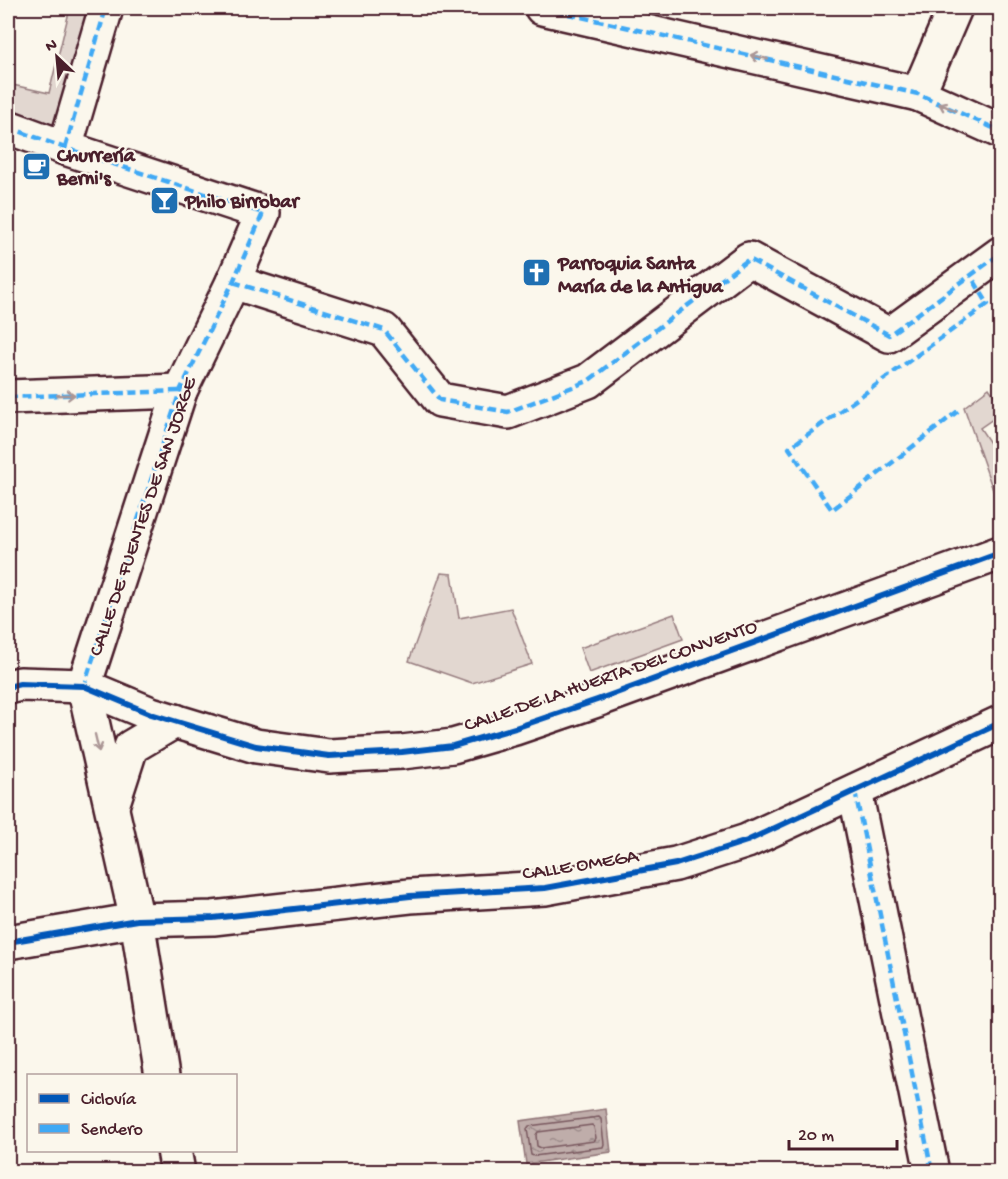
<svg xmlns="http://www.w3.org/2000/svg" width="1008" height="1179" font-family="'Gochi Hand',sans-serif">
<style>
.garden{fill:#e2d7d0;stroke:#967b7e;stroke-width:1.5}
.water{fill:url(#water-ripples);stroke:#907477;stroke-width:1.5}
.lines{fill:none;stroke-linecap:round;stroke-linejoin:round}
.shore{stroke:#79585e;stroke-width:1.5}
.minor-casing{stroke:#4a1f2b;stroke-width:38}
.minor{stroke:#fbf7ec;stroke-width:33}
.quiet{stroke:#3fa9f5;stroke-width:4.5;stroke-dasharray:9 4.5;stroke-linecap:butt}
.cycleway-casing{stroke:#fbf7ec;stroke-width:10}
.cycleway{stroke:#0057b8;stroke-width:6}
.oneway{stroke:#ab9695}
.labels{text-anchor:middle;stroke-width:4.5;stroke-linejoin:round;paint-order:stroke}
.poi-label{font-size:20px;font-weight:bold;fill:#4a1f2b;stroke:#fbf7ec;text-anchor:start}
.street-label{font-size:20px;fill:#4a1f2b;stroke:#fbf7ec}
</style>
<defs>
<pattern id="water-ripples" width="26" height="14" patternUnits="userSpaceOnUse" patternTransform="scale(1.5)"><rect width="26" height="14" fill="#bfadaa"/><path d="M2 4q2-2 4 0t4 0M15 11q2-2 4 0t4 0" fill="none" stroke="#9d8c8b"/></pattern>
</defs>
<rect width="100%" height="100%" fill="#fbf7ec"/>
<filter id="ink" filterUnits="userSpaceOnUse"><feTurbulence type="fractalNoise" baseFrequency=".0167" numOctaves="2"/><feDisplacementMap in="SourceGraphic" scale="12" xChannelSelector="R" yChannelSelector="G"/><feConvolveMatrix kernelMatrix="1 2 1 2 8 2 1 2 1" color-interpolation-filters="sRGB"/></filter>
<g filter="url(#ink)">
<!-- garden -->
<g class="garden">
<path d="M 70,8 L 102,8 L 66,134 L 8,112 L 8,84 L 49,93 Z"/>
<path d="M 989,388 L 1000,404 L 1000,414 L 980,428 L 1000,458 L 1000,510 L 964,407 Z"/>
<path d="M 441,573 L 452,574 L 459,618 L 511,608 L 532,664 L 472,683 L 409,661 Z"/>
<path d="M 674,614 L 683,639 L 589,673 L 580,648 Z"/>
</g>
<!-- water -->
<path class="water" d="M 606,1109 L 611,1152 L 526,1164 L 520,1121 Z"/>
<g class="lines">
<!-- shore -->
<g class="shore">
<path d="M 599,1117 L 601,1119 L 604,1144 L 603,1147 L 534,1156 L 531,1155 L 527,1129 L 529,1126 Z"/>
<path d="M 592,1125 L 594,1127 L 596,1138 L 594,1141 L 541,1148 L 537,1146 L 536,1135 L 538,1132 Z"/>
</g>
<defs>
<g id="minor">
<path d="M 542,8 L 918,94 L 1000,131"/>
<path d="M 918,94 L 955,8"/>
<path d="M 8,127 L 65,148 L 263,213 L 233,282 L 180,391 L 84,686"/>
<path d="M 65,148 L 106,8"/>
<path d="M 233,282 L 384,330 L 440,400 L 508,412 L 588,381 L 749,259 L 889,335 L 1000,254"/>
<path d="M 8,397 L 180,391"/>
<path d="M 84,686 L 137,920 L 162,1076"/>
<path d="M 8,687 L 20,684 L 84,686 L 151,714 L 256,746 L 329,756 L 402,752 L 453,746 L 515,728 L 597,700 L 1000,553"/>
<path d="M 855,791 L 932,1172"/>
<path d="M 112,806 L 131,747 L 175,721"/>
<path d="M 8,942 L 137,920 L 213,918 L 410,896 L 545,888 L 676,864 L 747,841 L 1000,723"/>
<path d="M 174,1150 L 178,1172"/>
</g>
</defs>
<!-- minor casing -->
<use href="#minor" class="minor-casing"/>
<!-- minor -->
<use href="#minor" class="minor"/>
<!-- quiet -->
<g class="quiet">
<path d="M 542,8 L 918,94 L 1000,131"/>
<path d="M 8,127 L 65,148 L 263,213 L 233,282 L 180,391 L 84,686"/>
<path d="M 65,148 L 106,8"/>
<path d="M 233,282 L 384,330 L 440,400 L 508,412 L 588,381 L 749,259 L 889,335 L 1000,254"/>
<path d="M 8,397 L 180,391"/>
<path d="M 958,411 L 832,510 L 789,448 L 988,304 L 971,276"/>
<path d="M 855,791 L 932,1172"/>
</g>
<defs>
<g id="cycleway">
<path d="M 8,687 L 20,684 L 84,686 L 151,714 L 256,746 L 329,756 L 402,752 L 453,746 L 515,728 L 597,700 L 1000,553"/>
<path d="M 8,942 L 137,920 L 213,918 L 410,896 L 545,888 L 676,864 L 747,841 L 1000,723"/>
</g>
</defs>
<!-- cycleway casing -->
<use href="#cycleway" class="cycleway-casing"/>
<!-- cycleway -->
<use href="#cycleway" class="cycleway"/>
</g>
<!-- one-way arrows -->
<defs><path id="oneway-shaft" d="M-6 0H5M1.5-3L5.5 0L1.5 3" fill="none" stroke-width="1.6" stroke-linecap="round" stroke-linejoin="round" transform="scale(1.5)"/></defs>
<g class="oneway">
<use href="#oneway-shaft" transform="translate(759 57) rotate(-167)"/>
<use href="#oneway-shaft" transform="translate(947 107) rotate(-156)"/>
<use href="#oneway-shaft" transform="translate(66 395) rotate(-2)"/>
<use href="#oneway-shaft" transform="translate(97 743) rotate(77)"/>
</g>
</g>
<!-- icons -->
<defs>
<symbol id="cafe-square" viewBox="-11 -11 22 22"><rect x="-9" y="-9" width="18" height="18" rx="4" fill="#1f6fb2" stroke="#fbf7ec"/><path d="M-5.5-4.5H6V0H3Q3 3.5 0 3.5H-2.5Q-5.5 3.5-5.5 0ZM3-3.2v2h1.7v-2ZM-6 4.5H4V6H-6Z" fill="#fff"/></symbol>
<symbol id="bar-square" viewBox="-11 -11 22 22"><rect x="-9" y="-9" width="18" height="18" rx="4" fill="#1f6fb2" stroke="#fbf7ec"/><path d="M-6-5H6L.8 .8V4.5H3.5V6h-7V4.5H-.8V.8Z" fill="#fff"/></symbol>
<symbol id="church-square" viewBox="-11 -11 22 22"><rect x="-9" y="-9" width="18" height="18" rx="4" fill="#1f6fb2" stroke="#fbf7ec"/><path d="M-1.2-6h2.4v3.5h3.3v2.4h-3.3V6h-2.4V-.1h-3.3v-2.4h3.3Z" fill="#fff"/></symbol>
</defs>
<g fill-rule="evenodd">
<use href="#cafe-square" x="20" y="150" width="33" height="33"/>
<use href="#bar-square" x="148" y="184" width="33" height="33"/>
<use href="#church-square" x="520" y="256" width="33" height="33"/>
</g>
<g class="labels">
<!-- poi labels -->
<g class="poi-label">
<text x="57" y="161">Churrería<tspan x="57" dy="23">Berni's</tspan></text>
<text x="185" y="207">Philo Birrobar</text>
<text x="558" y="269">Parroquia Santa<tspan x="558" dy="23">María de la Antigua</tspan></text>
</g>
<!-- street labels -->
<g class="street-label">
<text transform="translate(141 516) rotate(-71)" y="7">CALLE DE FUENTES DE SAN JORGE</text>
<text transform="translate(610 674) rotate(-19)" y="7">CALLE DE LA HUERTA DEL CONVENTO</text>
<text transform="translate(580 863) rotate(-9)" y="7">CALLE OMEGA</text>
</g>
</g>
<!-- margin -->
<rect width="1008" height="1179" fill="none" stroke="#fbf7ec" stroke-width="30"/>
<rect x="15" y="15" width="978" height="1149" fill="none" stroke="#4a1f2b" stroke-width="2" filter="url(#ink)"/>
<!-- legend -->
<rect x="27" y="1074" width="210" height="78" fill="#fbf7ec" stroke="#b4a19f" stroke-width="1.5"/>
<rect x="39" y="1094" width="30" height="9" fill="#0057b8" stroke="#b4a19f" stroke-width="1.5"/>
<text x="81" y="1104" font-size="18" fill="#4a1f2b">Ciclovía</text>
<rect x="39" y="1124" width="30" height="9" fill="#3fa9f5" stroke="#b4a19f" stroke-width="1.5"/>
<text x="81" y="1134" font-size="18" fill="#4a1f2b">Sendero</text>
<!-- north arrow -->
<g transform="translate(57 57) rotate(334)" stroke="#fbf7ec" stroke-width="4.5" paint-order="stroke">
<path d="M0-4.5L10 22L0 15L-10 22Z" fill="#4a1f2b"/>
<text y="-9" font-size="16" font-weight="bold" text-anchor="middle" fill="#4a1f2b">N</text>
</g>
<!-- scale -->
<path d="M789 1140v9h108v-9" fill="none" stroke="#4a1f2b" stroke-width="3"/>
<text x="798" y="1140" font-size="18" fill="#4a1f2b" stroke="#fbf7ec" stroke-width="4.5" paint-order="stroke">20 m</text>
</svg>
